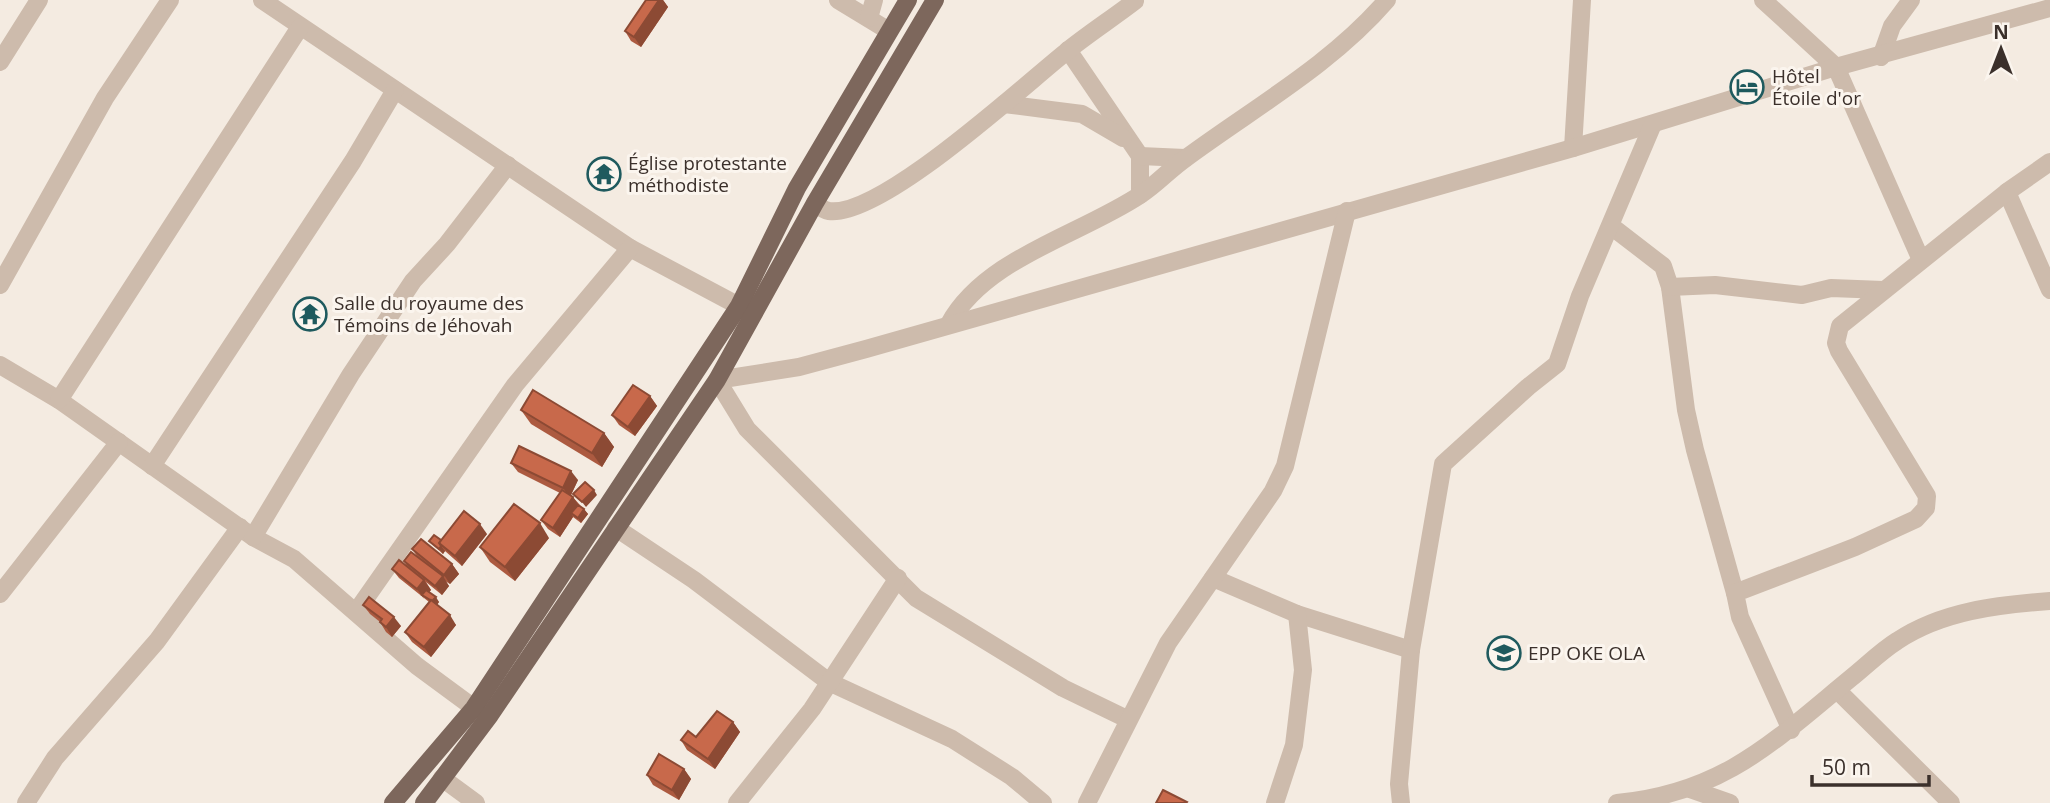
<svg xmlns="http://www.w3.org/2000/svg" width="2050" height="803" font-family="'Open Sans',sans-serif">
<style>
.lines{fill:none;stroke-linecap:round;stroke-linejoin:round}
.minor{stroke:#cdbbac;stroke-width:18}
.primary{stroke:#7d675c;stroke-width:18}
.wall{fill:#ac5a40}
.shaded-wall{fill:#8c4a34}
.building{fill:#c8694b;stroke:#8c4a34;stroke-width:2}
.labels{text-anchor:middle;stroke-width:6;stroke-linejoin:round;paint-order:stroke}
.poi-label{font-size:19px;fill:#3b302b;stroke:#fbf5ee;text-anchor:start}
</style>
<rect width="100%" height="100%" fill="#f4ebe1"/>
<g class="lines">
<!-- minor -->
<g class="minor">
<path d="M 262,0 L 630,248 L 739,306"/>
<path d="M 838,0 L 889,31"/>
<path d="M 1763,0 L 1836,67 L 1921,260"/>
<path d="M 869,18 L 874,0"/>
<path d="M 1068,50 L 1140,156 L 1140,195"/>
<path d="M 1881,57 L 1892,26 L 1911,0"/>
<path d="M 0,62 L 39,0"/>
<path d="M 1004,104 L 1082,114 L 1123,138"/>
<path d="M 1573,148 L 1582,0"/>
<path d="M 1140,156 L 1185,158"/>
<path d="M 2007,192 L 2050,290"/>
<path d="M 815,203 C 820,207 823,210 829,211 C 881,218 1023,86 1066,52 C 1088,34 1113,18 1135,1"/>
<path d="M 1611,226 L 1663,266 L 1670,287 L 1686,410 L 1695,450 L 1735,593"/>
<path d="M 0,285 L 105,98 L 170,0"/>
<path d="M 1670,287 L 1715,285 L 1802,295 L 1831,288 L 1883,290"/>
<path d="M 949,324 C 985,258 1080,235 1140,195 C 1157,184 1170,169 1186,158 C 1255,107 1331,65 1387,0"/>
<path d="M 0,365 L 59,400 L 253,537 L 294,559 L 417,666 L 474,708"/>
<path d="M 59,400 L 300,27"/>
<path d="M 152,466 L 353,161 L 395,90"/>
<path d="M 616,528 L 694,580 L 829,682 L 952,739 L 1012,777 L 1043,803"/>
<path d="M 253,537 L 351,374 L 413,281 L 447,244 L 508,165"/>
<path d="M 1213,578 L 1297,614 L 1411,650"/>
<path d="M 0,594 L 119,442"/>
<path d="M 356,612 L 515,385 L 630,248"/>
<path d="M 1837,690 L 1951,803"/>
<path d="M 1127,719 L 1063,688 L 916,598 L 747,429 L 717,380 L 799,367 L 866,349 L 1573,148 L 1836,67 L 2050,8"/>
<path d="M 1791,730 L 1740,617 L 1735,593 L 1855,547 L 1916,519 L 1926,508 L 1927,496 L 1839,351 L 1836,343 L 1840,326 L 2007,192 L 2050,162"/>
<path d="M 442,778 L 476,803"/>
<path d="M 1690,789 L 1730,803"/>
<path d="M 26,803 L 55,758 L 157,641 L 240,527"/>
<path d="M 737,803 L 812,709 L 898,578"/>
<path d="M 1087,803 L 1168,643 L 1273,491 L 1285,466 L 1347,211"/>
<path d="M 1275,803 L 1294,745 L 1303,670 L 1297,614"/>
<path d="M 1401,803 L 1399,784 L 1411,650 L 1443,464 L 1528,387 L 1557,364 L 1580,296 L 1653,124"/>
<path d="M 1617,803 C 1723,793 1773,742 1851,678 C 1866,666 1881,651 1897,641 C 1942,611 1997,605 2050,601"/>
</g>
<!-- primary -->
<g class="primary">
<path d="M 393,803 L 474,708 L 739,306 L 797,188 L 908,0"/>
<path d="M 424,803 L 490,715 L 717,380 L 815,203 L 935,0"/>
</g>
</g>
<!-- wall -->
<g class="wall">
<path d="M 646,0 L 663,0 L 668,7 L 641,47 L 631,41 L 625,31 Z"/>
<path d="M 650,396 L 657,406 L 635,436 L 619,425 L 612,415 Z"/>
<path d="M 521,410 L 604,433 L 614,447 L 602,467 L 531,424 Z"/>
<path d="M 511,463 L 578,480 L 571,495 L 588,514 L 581,523 L 573,517 L 560,537 L 548,529 L 541,520 L 560,493 L 518,472 Z"/>
<path d="M 487,534 L 462,566 L 445,551 L 443,554 L 433,545 L 429,541 L 441,540 Z"/>
<path d="M 549,538 L 515,581 L 490,562 L 480,547 Z"/>
<path d="M 412,549 L 452,564 L 459,574 L 450,584 L 445,581 L 449,586 L 442,595 L 426,582 L 431,590 L 429,592 L 439,602 L 437,605 L 456,625 L 431,657 L 412,642 L 405,632 L 429,602 L 399,578 L 392,569 L 408,568 L 404,561 L 417,556 Z"/>
<path d="M 363,605 L 401,626 L 392,637 L 386,632 L 380,622 L 370,614 Z"/>
<path d="M 733,722 L 740,732 L 715,769 L 687,750 L 681,740 L 696,737 Z"/>
<path d="M 684,769 L 691,779 L 679,800 L 653,785 L 647,775 Z"/>
</g>
<!-- shaded-wall -->
<g class="shaded-wall">
<path d="M 659,0 L 663,0 L 668,7 L 641,47 L 634,37 Z"/>
<path d="M 650,396 L 657,406 L 635,436 L 628,427 Z"/>
<path d="M 604,433 L 614,447 L 602,467 L 592,453 Z"/>
<path d="M 571,471 L 578,480 L 570,497 L 563,488 Z"/>
<path d="M 594,490 L 597,495 L 586,507 L 582,502 Z"/>
<path d="M 573,497 L 580,507 L 571,513 L 573,517 L 560,537 L 553,528 Z"/>
<path d="M 584,509 L 588,514 L 581,523 L 578,518 Z"/>
<path d="M 540,523 L 549,538 L 515,581 L 505,567 Z"/>
<path d="M 480,524 L 487,534 L 462,566 L 455,556 Z"/>
<path d="M 441,546 L 445,551 L 443,554 L 439,549 Z"/>
<path d="M 452,564 L 459,574 L 450,584 L 444,575 Z"/>
<path d="M 443,576 L 449,586 L 442,595 L 435,586 Z"/>
<path d="M 424,580 L 431,590 L 425,597 L 422,595 L 424,599 L 417,589 Z"/>
<path d="M 436,597 L 439,602 L 435,607 L 432,602 Z"/>
<path d="M 450,615 L 456,625 L 431,657 L 424,647 Z"/>
<path d="M 394,617 L 401,626 L 392,637 L 386,627 Z"/>
<path d="M 733,722 L 740,732 L 715,769 L 708,759 Z"/>
<path d="M 684,769 L 691,779 L 679,800 L 672,790 Z"/>
</g>
<!-- building -->
<g class="building">
<path d="M 646,0 L 659,0 L 634,37 L 625,31 Z"/>
<path d="M 633,385 L 650,396 L 628,427 L 612,415 Z"/>
<path d="M 533,390 L 604,433 L 592,453 L 521,410 Z"/>
<path d="M 519,446 L 571,471 L 563,488 L 511,463 Z"/>
<path d="M 585,482 L 594,490 L 582,502 L 573,494 Z"/>
<path d="M 562,490 L 573,497 L 553,528 L 541,520 Z"/>
<path d="M 514,504 L 540,523 L 505,567 L 480,547 Z"/>
<path d="M 578,505 L 584,509 L 578,518 L 571,513 Z"/>
<path d="M 464,511 L 480,524 L 455,556 L 439,543 Z"/>
<path d="M 434,535 L 441,540 L 439,543 L 441,546 L 439,549 L 429,541 Z"/>
<path d="M 421,539 L 452,564 L 444,575 L 412,549 Z"/>
<path d="M 411,552 L 443,576 L 435,586 L 404,561 Z"/>
<path d="M 399,560 L 424,580 L 417,589 L 392,569 Z"/>
<path d="M 426,590 L 436,597 L 432,601 L 422,595 Z"/>
<path d="M 369,597 L 394,617 L 386,627 L 380,622 L 382,619 L 363,605 Z"/>
<path d="M 431,600 L 450,615 L 424,647 L 405,632 Z"/>
<path d="M 717,711 L 733,722 L 708,759 L 681,740 L 688,731 L 696,737 Z"/>
<path d="M 659,754 L 684,769 L 672,790 L 647,775 Z"/>
<path d="M 1163,790 L 1187,802 L 1186,803 L 1156,803 Z"/>
</g>
<!-- icons -->
<defs>
<symbol id="hotel-ring" viewBox="-11 -11 22 22"><circle r="9.5" fill="#fbf5ee" stroke="#1f5a5e" stroke-width="1.5"/><path d="M-6-4.5h1.5V1H6V5H4.5V3h-9V5H-6ZM-4 0a1.8 1.8 0 1 1 3.6 0ZM.5 0V-2.5h3Q6-2.5 6 0Z" fill="#1f5a5e"/></symbol>
<symbol id="temple-ring" viewBox="-11 -11 22 22"><circle r="9.5" fill="#fbf5ee" stroke="#1f5a5e" stroke-width="1.5"/><path d="M0-6L5-2H3V0L6.5 2.5H4V6H1.5V3h-3V6H-4V2.5H-6.5L-3 0V-2H-5Z" fill="#1f5a5e"/></symbol>
<symbol id="school-ring" viewBox="-11 -11 22 22"><circle r="9.5" fill="#fbf5ee" stroke="#1f5a5e" stroke-width="1.5"/><path d="M0-5L7-2L0 1L-7-2ZM-4 1L0 2.5L4 1V4Q0 6-4 4Z" fill="#1f5a5e"/></symbol>
</defs>
<g fill-rule="evenodd">
<use href="#hotel-ring" x="1728" y="68" width="38" height="38"/>
<use href="#temple-ring" x="585" y="155" width="38" height="38"/>
<use href="#temple-ring" x="291" y="295" width="38" height="38"/>
<use href="#school-ring" x="1485" y="634" width="38" height="38"/>
</g>
<g class="labels">
<!-- poi labels -->
<g class="poi-label">
<text x="1772" y="83">Hôtel<tspan x="1772" dy="22">Étoile d'or</tspan></text>
<text x="628" y="170">Église protestante<tspan x="628" dy="22">méthodiste</tspan></text>
<text x="334" y="310">Salle du royaume des<tspan x="334" dy="22">Témoins de Jéhovah</tspan></text>
<text x="1528" y="660">EPP OKE OLA</text>
</g>
</g>
<!-- north arrow -->
<g transform="translate(2001 49)" stroke="#fbf5ee" stroke-width="5" paint-order="stroke">
<path d="M0-5L12 26L0 18L-12 26Z" fill="#3b302b"/>
<text y="-10" font-size="19" font-weight="bold" text-anchor="middle" fill="#3b302b">N</text>
</g>
<!-- scale -->
<path d="M1812 775v10h117v-10" fill="none" stroke="#3b302b" stroke-width="3.5"/>
<text x="1822" y="775" font-size="21" fill="#3b302b" stroke="#fbf5ee" stroke-width="5" paint-order="stroke">50 m</text>
</svg>
